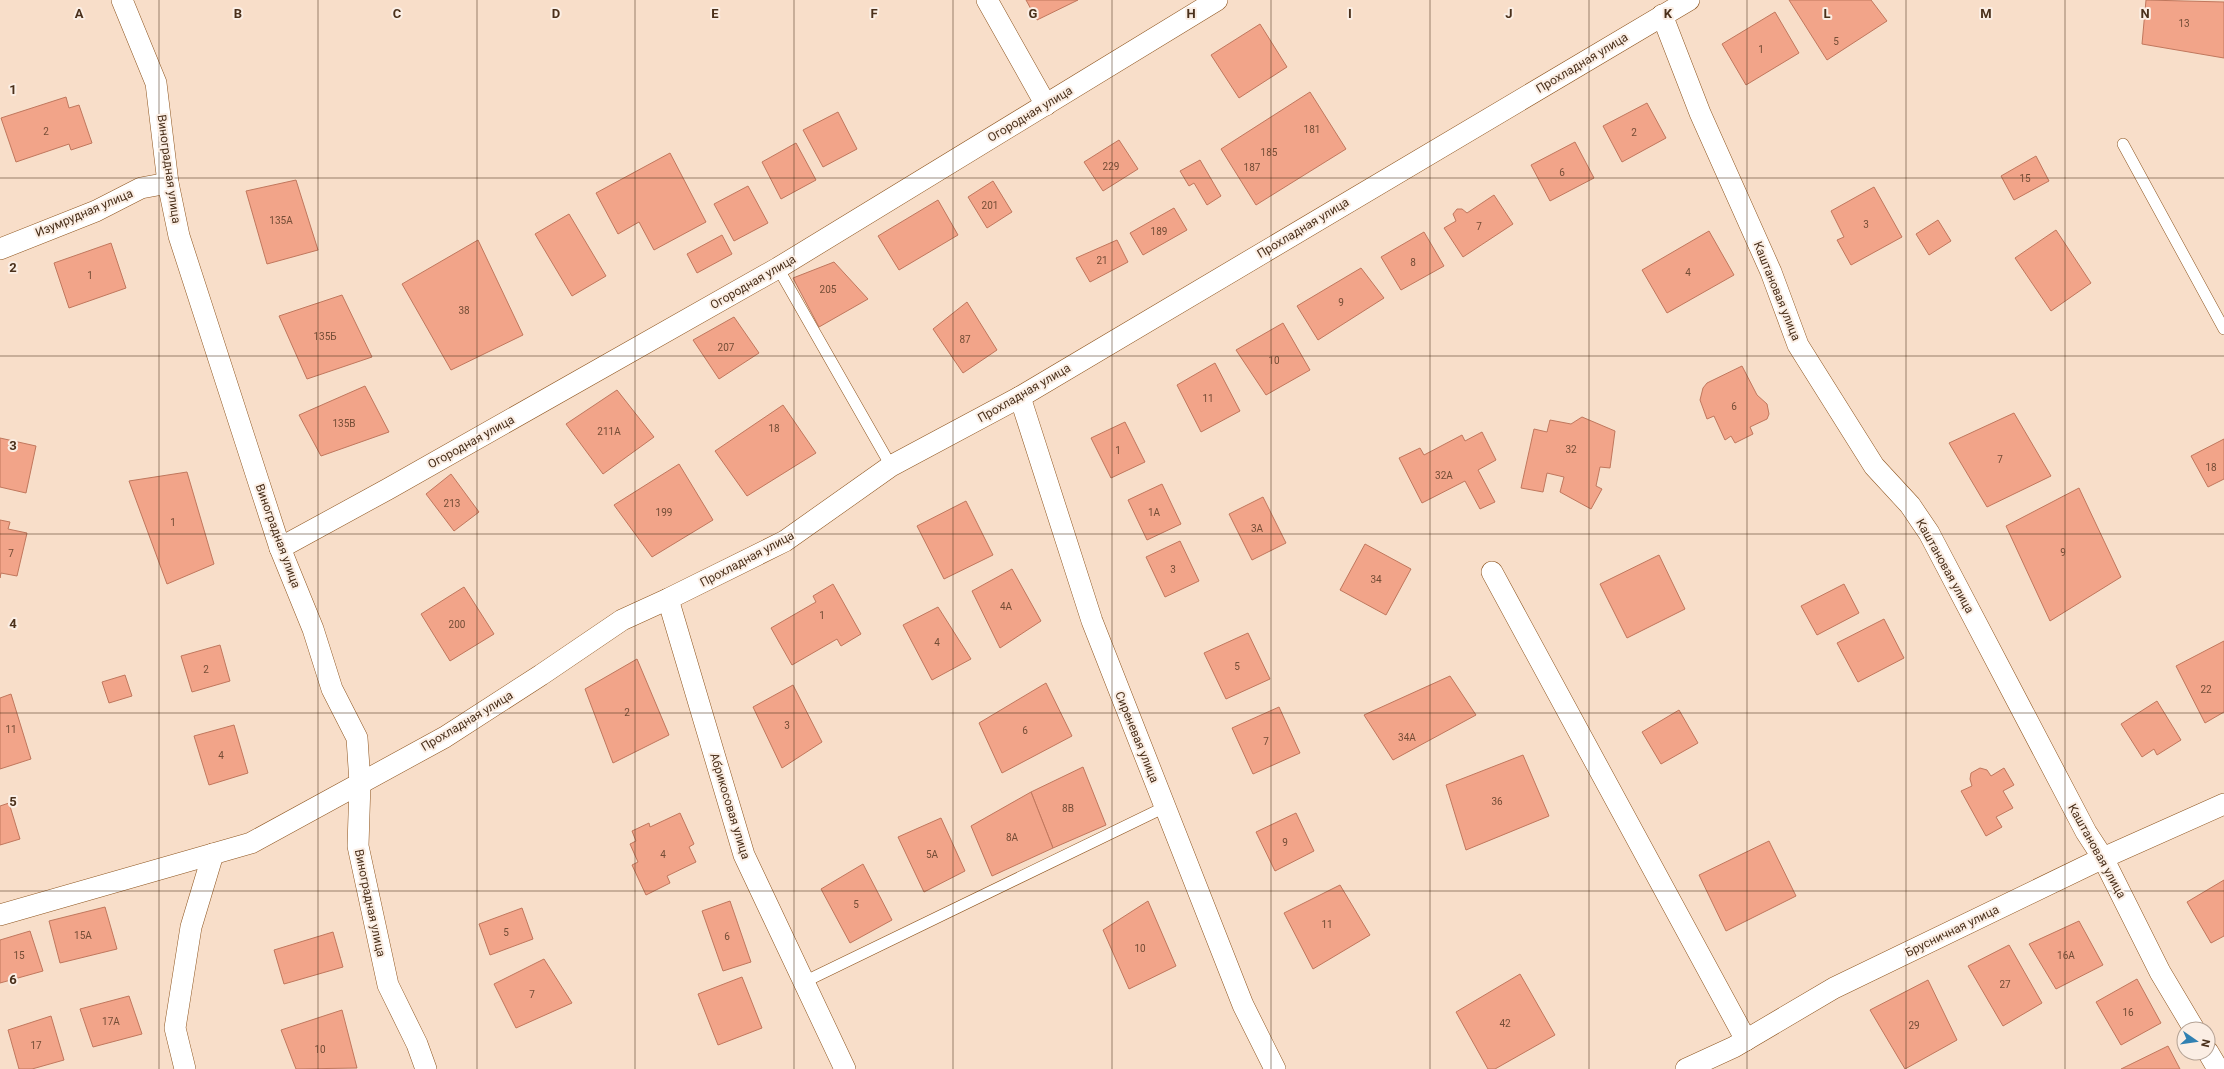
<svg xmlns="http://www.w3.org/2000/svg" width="2224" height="1069" font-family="Roboto,sans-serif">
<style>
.building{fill:#f2a489;stroke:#c0775d}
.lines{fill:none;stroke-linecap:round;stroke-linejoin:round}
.lane-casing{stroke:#8d541e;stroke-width:12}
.street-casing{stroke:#8d541e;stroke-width:22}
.lane{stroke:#fff;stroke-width:11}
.street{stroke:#fff;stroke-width:21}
.grid{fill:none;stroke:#4a301b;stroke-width:1;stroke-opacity:0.55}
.labels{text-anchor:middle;stroke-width:4;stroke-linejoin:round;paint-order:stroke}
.number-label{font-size:10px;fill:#744d36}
.street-label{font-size:12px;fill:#4a301b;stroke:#fbeee4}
.grid-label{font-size:13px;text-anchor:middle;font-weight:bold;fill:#4a301b;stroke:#fbeee4;stroke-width:4;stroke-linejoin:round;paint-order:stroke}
</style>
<rect width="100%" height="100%" fill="#f8dec9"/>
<!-- building -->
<g class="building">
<path d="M 1026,0 L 1078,0 L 1037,20 Z"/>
<path d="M 1789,0 L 1871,0 L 1887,21 L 1827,60 Z"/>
<path d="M 2146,0 L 2224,2 L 2224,58 L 2142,44 Z"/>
<path d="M 1775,12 L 1799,53 L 1746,85 L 1722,44 Z"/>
<path d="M 1260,24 L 1287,67 L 1239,98 L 1211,55 Z"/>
<path d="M 1310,92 L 1346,149 L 1256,205 L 1221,149 Z"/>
<path d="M 66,97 L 69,108 L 79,105 L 92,143 L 71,150 L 69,144 L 16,162 L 1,118 Z"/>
<path d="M 1647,103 L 1666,138 L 1622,162 L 1603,126 Z"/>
<path d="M 838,112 L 857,149 L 823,167 L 803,130 Z"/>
<path d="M 1119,140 L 1138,169 L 1103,191 L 1084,162 Z"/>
<path d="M 1575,142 L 1594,178 L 1550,201 L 1531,165 Z"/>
<path d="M 796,143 L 816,180 L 781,199 L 762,162 Z"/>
<path d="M 670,153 L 706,222 L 654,250 L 639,222 L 618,234 L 596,193 Z"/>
<path d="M 2036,156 L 2049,181 L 2014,200 L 2001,176 Z"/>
<path d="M 1200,160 L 1221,196 L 1207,205 L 1194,183 L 1189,186 L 1180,171 Z"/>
<path d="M 296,180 L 318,250 L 267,264 L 246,191 Z"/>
<path d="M 993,181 L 1012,212 L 987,228 L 968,197 Z"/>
<path d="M 748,186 L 768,223 L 734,241 L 714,204 Z"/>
<path d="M 1874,187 L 1902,237 L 1851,265 L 1837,240 L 1844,237 L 1831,211 Z"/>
<path d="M 1494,195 L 1513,224 L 1463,257 L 1444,228 L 1456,221 L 1453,214 L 1457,209 L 1462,209 L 1467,213 Z"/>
<path d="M 938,200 L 958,235 L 899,270 L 878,236 Z"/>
<path d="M 1174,208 L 1187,230 L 1143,255 L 1130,233 Z"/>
<path d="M 569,214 L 606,276 L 572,296 L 535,234 Z"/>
<path d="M 1938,220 L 1951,241 L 1929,255 L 1916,234 Z"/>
<path d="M 2056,230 L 2091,283 L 2051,311 L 2015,258 Z"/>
<path d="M 1709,231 L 1734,275 L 1667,313 L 1642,270 Z"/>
<path d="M 1424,232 L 1444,266 L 1401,290 L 1381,257 Z"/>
<path d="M 722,235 L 732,254 L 697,273 L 687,254 Z"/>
<path d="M 478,240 L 523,335 L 451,370 L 402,284 Z"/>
<path d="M 1117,240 L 1128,262 L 1090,282 L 1076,258 Z"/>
<path d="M 111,243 L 126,288 L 69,308 L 54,263 Z"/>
<path d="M 834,262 L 868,299 L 819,327 L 793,278 Z"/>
<path d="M 1361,268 L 1384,298 L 1318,340 L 1297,306 Z"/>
<path d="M 342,295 L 372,357 L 307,379 L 279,316 Z"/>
<path d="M 967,302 L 997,350 L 963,373 L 933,329 Z"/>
<path d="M 734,317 L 759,353 L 719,379 L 693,340 Z"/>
<path d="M 1283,323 L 1310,370 L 1266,395 L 1236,350 Z"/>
<path d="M 1215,363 L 1240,411 L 1201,432 L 1177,385 Z"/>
<path d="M 1742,366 L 1757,395 L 1767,404 L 1769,414 L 1767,419 L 1750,427 L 1753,434 L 1735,443 L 1731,436 L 1725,440 L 1714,416 L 1707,419 L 1700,400 L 1703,388 L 1707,383 Z"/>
<path d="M 365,386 L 389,432 L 321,456 L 299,415 Z"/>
<path d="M 617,390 L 654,437 L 603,474 L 566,424 Z"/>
<path d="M 783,405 L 816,453 L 747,496 L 715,451 Z"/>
<path d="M 2014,413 L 2051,476 L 1987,507 L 1949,443 Z"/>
<path d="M 1582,417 L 1615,431 L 1610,468 L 1600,467 L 1596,486 L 1602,489 L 1591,509 L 1560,492 L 1564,477 L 1547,473 L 1543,492 L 1521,488 L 1534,429 L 1547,432 L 1550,420 L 1571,424 Z"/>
<path d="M 1125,422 L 1145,462 L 1111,478 L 1091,438 Z"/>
<path d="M 1482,432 L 1496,460 L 1478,470 L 1495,502 L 1480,509 L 1465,481 L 1422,503 L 1399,458 L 1420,448 L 1424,455 L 1462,435 L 1465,441 Z"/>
<path d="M 0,438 L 36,446 L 26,493 L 0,487 Z"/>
<path d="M 2224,439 L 2224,479 L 2208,487 L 2191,456 Z"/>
<path d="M 679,464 L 713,520 L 652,557 L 614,505 Z"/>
<path d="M 187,472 L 214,564 L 167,584 L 129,481 Z"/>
<path d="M 451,474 L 479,512 L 454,531 L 426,494 Z"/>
<path d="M 1162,484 L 1181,524 L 1147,540 L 1128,500 Z"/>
<path d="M 2079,488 L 2121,577 L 2050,621 L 2006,526 Z"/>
<path d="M 1263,497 L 1286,543 L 1252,560 L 1229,514 Z"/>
<path d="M 966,501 L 993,555 L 944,579 L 917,526 Z"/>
<path d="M 0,520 L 10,522 L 8,529 L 27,533 L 17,576 L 1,573 L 0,578 Z"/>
<path d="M 1180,541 L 1199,581 L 1165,597 L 1146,557 Z"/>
<path d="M 1365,544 L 1411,569 L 1386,615 L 1340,590 Z"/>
<path d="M 1659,555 L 1685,609 L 1627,638 L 1600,584 Z"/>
<path d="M 1012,569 L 1041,621 L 1000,648 L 972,591 Z"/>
<path d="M 833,584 L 861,634 L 841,646 L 837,639 L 792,665 L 771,628 L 816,602 L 813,596 Z"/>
<path d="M 1844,584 L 1859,613 L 1817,635 L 1801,606 Z"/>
<path d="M 464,587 L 494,634 L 450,661 L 421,614 Z"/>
<path d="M 938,607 L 971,659 L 932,680 L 903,625 Z"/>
<path d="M 1884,619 L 1904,658 L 1858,682 L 1837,643 Z"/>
<path d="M 1248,633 L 1270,679 L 1226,699 L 1204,653 Z"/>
<path d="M 2224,641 L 2224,712 L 2205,723 L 2176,666 Z"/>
<path d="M 220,645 L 230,681 L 192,692 L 181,656 Z"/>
<path d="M 637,659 L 669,735 L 613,763 L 585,689 Z"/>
<path d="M 125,675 L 132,696 L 109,703 L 102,682 Z"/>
<path d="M 1450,676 L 1476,715 L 1393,760 L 1364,715 Z"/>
<path d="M 1046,683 L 1072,736 L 1002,773 L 979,723 Z"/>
<path d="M 793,685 L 822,742 L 782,768 L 753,707 Z"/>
<path d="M 11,694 L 31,759 L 0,769 L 0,698 Z"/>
<path d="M 2157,701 L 2181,740 L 2157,755 L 2154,749 L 2142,757 L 2121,724 Z"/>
<path d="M 1279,707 L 1300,753 L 1253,774 L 1232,728 Z"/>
<path d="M 1679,710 L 1698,743 L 1661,764 L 1642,732 Z"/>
<path d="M 234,725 L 248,773 L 209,785 L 194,736 Z"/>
<path d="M 1523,755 L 1549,816 L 1466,850 L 1446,785 Z"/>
<path d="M 1083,767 L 1106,825 L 1053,848 L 1031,792 Z"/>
<path d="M 1980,768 L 1987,770 L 1991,776 L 2004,768 L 2014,785 L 2003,791 L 2013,808 L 1996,817 L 2002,827 L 1986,836 L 1961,791 L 1972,786 L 1970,779 L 1971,773 Z"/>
<path d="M 1031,792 L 1053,848 L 992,876 L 971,826 Z"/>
<path d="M 9,803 L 20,839 L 0,845 L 0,806 Z"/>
<path d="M 680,813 L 694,844 L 689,847 L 696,862 L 667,876 L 670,883 L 646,895 L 632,865 L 638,862 L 630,844 L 636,841 L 632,831 L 649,823 L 650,827 Z"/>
<path d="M 1296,813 L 1314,851 L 1275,871 L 1256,832 Z"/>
<path d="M 941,818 L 965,871 L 924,892 L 898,837 Z"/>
<path d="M 1769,841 L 1796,896 L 1726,931 L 1699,875 Z"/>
<path d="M 863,864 L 892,920 L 850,943 L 821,889 Z"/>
<path d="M 2224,880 L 2224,936 L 2211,943 L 2187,902 Z"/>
<path d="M 1340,885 L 1370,935 L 1313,969 L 1284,913 Z"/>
<path d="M 730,901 L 751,962 L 723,971 L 702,911 Z"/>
<path d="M 1148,901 L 1176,966 L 1129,989 L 1103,930 Z"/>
<path d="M 105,907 L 117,949 L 60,963 L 49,921 Z"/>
<path d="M 522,908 L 533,939 L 490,955 L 479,924 Z"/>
<path d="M 2079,921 L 2103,965 L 2056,989 L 2029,944 Z"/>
<path d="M 30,931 L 43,971 L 0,983 L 0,940 Z"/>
<path d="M 333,932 L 343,967 L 284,984 L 274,950 Z"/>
<path d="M 2009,945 L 2042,1003 L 2003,1026 L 1968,966 Z"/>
<path d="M 544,959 L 572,1003 L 516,1028 L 494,984 Z"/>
<path d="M 1520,974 L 1555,1035 L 1495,1069 L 1488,1069 L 1456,1012 Z"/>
<path d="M 742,977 L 762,1028 L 718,1045 L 698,994 Z"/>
<path d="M 2137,979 L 2161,1023 L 2121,1045 L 2096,1002 Z"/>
<path d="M 1928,980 L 1957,1040 L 1905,1069 L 1870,1010 Z"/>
<path d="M 129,996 L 142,1034 L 93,1047 L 80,1009 Z"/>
<path d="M 342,1010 L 357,1068 L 296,1069 L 281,1030 Z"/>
<path d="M 51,1016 L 64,1060 L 32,1069 L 19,1069 L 8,1030 Z"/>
<path d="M 2168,1046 L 2180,1069 L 2121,1069 Z"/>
</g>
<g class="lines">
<defs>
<g id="lane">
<path d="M 2123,144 L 2224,329"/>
<path d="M 778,268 L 891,466"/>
<path d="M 804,982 L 1165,807"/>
</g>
<g id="street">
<path d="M 122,0 L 156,83 L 168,183 L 179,236 L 280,548 L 313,629 L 332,689 L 357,738 L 360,783 L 358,846 L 388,985 L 417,1044 L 426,1069"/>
<path d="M 987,0 L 1046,105"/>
<path d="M 1662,15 L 1700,113 L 1771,272 L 1798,345 L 1874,466 L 1910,505 L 1929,533 L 2086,832 L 2103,858 L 2160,972 L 2194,1029"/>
<path d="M 0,249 L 96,211 L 141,188 L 168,183"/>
<path d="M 1020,397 L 1092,621 L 1243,1005 L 1275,1069"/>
<path d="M 280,548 L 388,489 L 778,268 L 1217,0"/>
<path d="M 1492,572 L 1746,1040"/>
<path d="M 668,599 L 744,855 L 845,1069"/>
<path d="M 0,915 L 251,843 L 445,737 L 541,675 L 622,620 L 668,599 L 785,541 L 891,466 L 1020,397 L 1689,0"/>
<path d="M 2208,1052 L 2218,1069"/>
<path d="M 185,1069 L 175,1028 L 191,927 L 213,854"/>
<path d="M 1686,1069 L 1734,1047 L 1834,988 L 2103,858 L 2224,804"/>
</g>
</defs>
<!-- lane casing -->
<use href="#lane" class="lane-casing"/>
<!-- street casing -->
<use href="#street" class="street-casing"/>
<!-- lane -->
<use href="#lane" class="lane"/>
<!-- street -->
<use href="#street" class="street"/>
</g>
<!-- grid -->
<path class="grid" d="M 159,0 L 159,1069M 318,0 L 318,1069M 477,0 L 477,1069M 635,0 L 635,1069M 794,0 L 794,1069M 953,0 L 953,1069M 1112,0 L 1112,1069M 1271,0 L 1271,1069M 1430,0 L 1430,1069M 1589,0 L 1589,1069M 1747,0 L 1747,1069M 1906,0 L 1906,1069M 2065,0 L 2065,1069M 0,178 L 2224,178M 0,356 L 2224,356M 0,534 L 2224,534M 0,713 L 2224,713M 0,891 L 2224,891"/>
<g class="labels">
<!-- number labels -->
<g class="number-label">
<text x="2184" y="27">13</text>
<text x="1836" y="45">5</text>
<text x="1761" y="53">1</text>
<text x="1312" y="133">181</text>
<text x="46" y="135">2</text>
<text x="1634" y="136">2</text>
<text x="1269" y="156">185</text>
<text x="1111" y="170">229</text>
<text x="1252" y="171">187</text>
<text x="1562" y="176">6</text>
<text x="2025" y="182">15</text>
<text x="990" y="209">201</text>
<text x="281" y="224">135А</text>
<text x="1866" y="228">3</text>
<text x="1479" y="230">7</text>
<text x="1159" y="235">189</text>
<text x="1102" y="264">21</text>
<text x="1413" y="266">8</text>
<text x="1688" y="276">4</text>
<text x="90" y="279">1</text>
<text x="828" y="293">205</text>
<text x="1341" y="306">9</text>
<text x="464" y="314">38</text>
<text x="325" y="340">135Б</text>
<text x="965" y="343">87</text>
<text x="726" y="351">207</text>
<text x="1274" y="364">10</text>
<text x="1208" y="402">11</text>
<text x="1734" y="410">6</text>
<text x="344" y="427">135В</text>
<text x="774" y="432">18</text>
<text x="609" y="435">211А</text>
<text x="1571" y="453">32</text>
<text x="1118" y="454">1</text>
<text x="2000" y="463">7</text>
<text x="2211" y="471">18</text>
<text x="1444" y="479">32А</text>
<text x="452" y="507">213</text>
<text x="664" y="516">199</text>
<text x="1154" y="516">1А</text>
<text x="173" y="526">1</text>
<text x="1257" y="532">3А</text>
<text x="2063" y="556">9</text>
<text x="11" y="557">7</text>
<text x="1173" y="573">3</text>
<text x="1376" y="583">34</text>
<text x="1006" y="610">4А</text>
<text x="822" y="619">1</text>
<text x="457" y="628">200</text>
<text x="937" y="646">4</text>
<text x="1237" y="670">5</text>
<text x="206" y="673">2</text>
<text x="2206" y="693">22</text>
<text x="627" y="716">2</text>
<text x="787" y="729">3</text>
<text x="11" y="733">11</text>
<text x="1025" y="734">6</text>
<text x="1407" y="741">34А</text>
<text x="1266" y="745">7</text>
<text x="221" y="759">4</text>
<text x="1497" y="805">36</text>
<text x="1068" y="812">8В</text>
<text x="1012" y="841">8А</text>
<text x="1285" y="846">9</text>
<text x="663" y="858">4</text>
<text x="932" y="858">5А</text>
<text x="856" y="908">5</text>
<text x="1327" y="928">11</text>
<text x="506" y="936">5</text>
<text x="83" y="939">15А</text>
<text x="727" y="940">6</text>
<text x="1140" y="952">10</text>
<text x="19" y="959">15</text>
<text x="2066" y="959">16А</text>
<text x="2005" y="988">27</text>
<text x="532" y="998">7</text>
<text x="2128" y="1016">16</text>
<text x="111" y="1025">17А</text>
<text x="1505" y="1027">42</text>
<text x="1914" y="1029">29</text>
<text x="36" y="1049">17</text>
<text x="320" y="1053">10</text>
</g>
<!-- street labels -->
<g class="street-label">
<text transform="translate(1582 63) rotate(-31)" y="4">Прохладная улица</text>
<text transform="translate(1030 114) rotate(-31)" y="4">Огородная улица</text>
<text transform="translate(169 169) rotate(82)" y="4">Виноградная улица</text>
<text transform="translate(84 213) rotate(-23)" y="4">Изумрудная улица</text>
<text transform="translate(1303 228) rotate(-31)" y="4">Прохладная улица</text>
<text transform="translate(753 282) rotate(-30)" y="4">Огородная улица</text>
<text transform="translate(1777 291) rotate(68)" y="4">Каштановая улица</text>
<text transform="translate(1024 393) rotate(-30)" y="4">Прохладная улица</text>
<text transform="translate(471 442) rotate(-29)" y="4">Огородная улица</text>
<text transform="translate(278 536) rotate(70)" y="4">Виноградная улица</text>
<text transform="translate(747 559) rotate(-28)" y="4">Прохладная улица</text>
<text transform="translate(1945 566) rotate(61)" y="4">Каштановая улица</text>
<text transform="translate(467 721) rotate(-31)" y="4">Прохладная улица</text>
<text transform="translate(1137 737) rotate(68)" y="4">Сиреневая улица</text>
<text transform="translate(730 806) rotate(73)" y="4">Абрикосовая улица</text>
<text transform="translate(2097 851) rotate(61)" y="4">Каштановая улица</text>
<text transform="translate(370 903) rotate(78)" y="4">Виноградная улица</text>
<text transform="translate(1952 931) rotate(-26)" y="4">Брусничная улица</text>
</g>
</g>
<g class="grid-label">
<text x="79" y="18">A</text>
<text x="238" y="18">B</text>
<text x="397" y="18">C</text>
<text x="556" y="18">D</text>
<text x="715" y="18">E</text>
<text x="874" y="18">F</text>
<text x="1033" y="18">G</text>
<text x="1191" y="18">H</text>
<text x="1350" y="18">I</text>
<text x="1509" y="18">J</text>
<text x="1668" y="18">K</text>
<text x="1827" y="18">L</text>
<text x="1986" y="18">M</text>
<text x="2145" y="18">N</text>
<text x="13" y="94">1</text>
<text x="13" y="272">2</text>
<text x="13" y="450">3</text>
<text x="13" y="628">4</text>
<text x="13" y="806">5</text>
<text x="13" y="984">6</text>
</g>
<!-- north arrow -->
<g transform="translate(2196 1041) rotate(103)"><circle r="19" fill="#fbeee4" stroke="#b4a294"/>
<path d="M0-3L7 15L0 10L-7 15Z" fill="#3181b2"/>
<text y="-6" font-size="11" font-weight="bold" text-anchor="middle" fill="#4a301b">N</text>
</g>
</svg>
